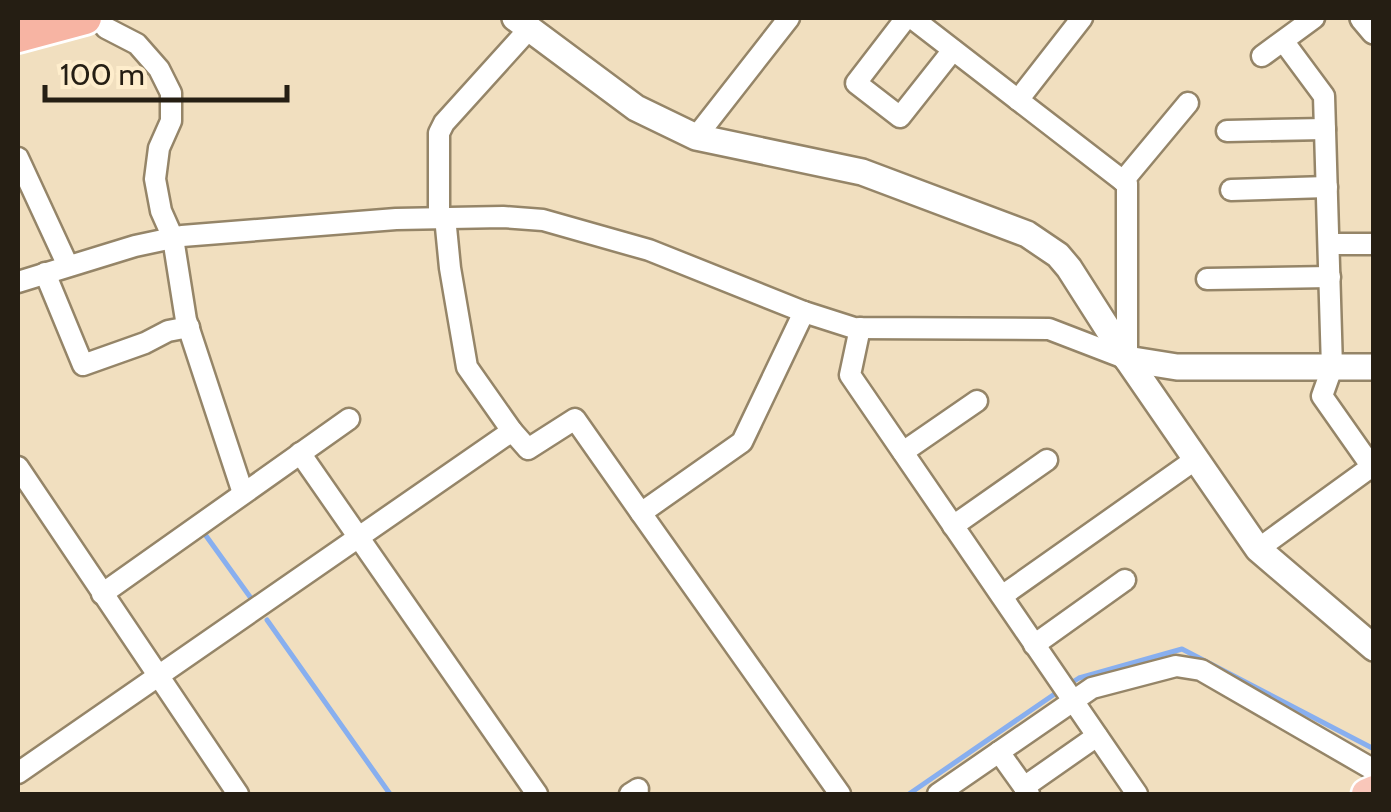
<svg xmlns="http://www.w3.org/2000/svg" width="1391" height="812" font-family="Cabin,sans-serif">
<style>
.lines{fill:none;stroke-linecap:round;stroke-linejoin:round}
.stream{stroke:#88afef;stroke-width:5}
.minor-casing{stroke:#958568;stroke-width:25}
.tertiary-casing{stroke:#958568;stroke-width:30}
.primary-casing{stroke:#fff;stroke-width:35}
.trunk-casing{stroke:#fff;stroke-width:38}
.minor{stroke:#fff;stroke-width:20}
.tertiary{stroke:#fff;stroke-width:25}
.primary{stroke:#f9c7ba;stroke-width:30}
.trunk{stroke:#f7b4a3;stroke-width:32}
</style>
<rect width="100%" height="100%" fill="#f1dfbf"/>
<g class="lines">
<!-- stream -->
<g class="stream">
<path d="M 204,533 L 253,601"/>
<path d="M 267,620 L 390,794"/>
<path d="M 1068,685 L 1079,678 L 1182,649 L 1374,749"/>
<path d="M 909,794 L 1059,691"/>
</g>
<defs>
<g id="minor">
<path d="M 99,18 L 106,28 L 137,44 L 159,69 L 171,93 L 171,121 L 159,148 L 155,179 L 161,211 L 173,238 L 186,320 L 243,493"/>
<path d="M 906,18 L 856,83 L 900,117 L 953,50"/>
<path d="M 1284,42 L 1324,96 L 1332,368 L 1322,396 L 1374,470"/>
<path d="M 1262,56 L 1314,18"/>
<path d="M 1018,100 L 1082,18"/>
<path d="M 1227,131 L 1325,129"/>
<path d="M 696,137 L 789,18"/>
<path d="M 18,158 L 68,266"/>
<path d="M 1123,181 L 1188,103"/>
<path d="M 1231,190 L 1327,187"/>
<path d="M 439,217 L 439,133 L 444,123 L 529,29"/>
<path d="M 445,217 L 450,268 L 467,367 L 512,431"/>
<path d="M 1329,244 L 1374,244"/>
<path d="M 45,273 L 83,365 L 145,343 L 168,331 L 189,327"/>
<path d="M 1207,279 L 1330,277"/>
<path d="M 18,282 L 135,246 L 182,236 L 396,219 L 503,217 L 543,220 L 649,250 L 804,312 L 854,328 L 1049,329 L 1127,359 L 1127,184 L 912,18"/>
<path d="M 804,312 L 742,442 L 641,513 L 840,794"/>
<path d="M 860,328 L 850,375 L 1137,794"/>
<path d="M 903,452 L 977,401"/>
<path d="M 300,453 L 537,794"/>
<path d="M 18,467 L 238,794"/>
<path d="M 953,526 L 1047,460"/>
<path d="M 1258,549 L 1371,467"/>
<path d="M 102,594 L 349,419"/>
<path d="M 1002,596 L 1196,459"/>
<path d="M 1034,645 L 1125,580"/>
<path d="M 999,752 L 1029,794"/>
<path d="M 18,773 L 512,431 L 528,449 L 575,419 L 641,513"/>
<path d="M 1024,787 L 1097,736"/>
<path d="M 630,794 L 638,789"/>
<path d="M 938,794 L 1092,688 L 1176,666 L 1201,670 L 1374,770"/>
</g>
<g id="tertiary">
<path d="M 515,18 L 636,108 L 696,137 L 862,172 L 1027,234 L 1058,255 L 1069,268 L 1127,359 L 1258,549 L 1374,648"/>
<path d="M 1363,18 L 1374,31"/>
<path d="M 1127,359 L 1177,367 L 1374,367"/>
</g>
<path id="primary" d="M 1367,794 L 1374,791"/>
<path id="trunk" d="M 18,36 L 85,18"/>
</defs>
<!-- minor casing -->
<use href="#minor" class="minor-casing"/>
<!-- tertiary casing -->
<use href="#tertiary" class="tertiary-casing"/>
<!-- primary casing -->
<use href="#primary" class="primary-casing"/>
<!-- trunk casing -->
<use href="#trunk" class="trunk-casing"/>
<!-- minor -->
<use href="#minor" class="minor"/>
<!-- tertiary -->
<use href="#tertiary" class="tertiary"/>
<!-- primary -->
<use href="#primary" class="primary"/>
<!-- trunk -->
<use href="#trunk" class="trunk"/>
</g>
<!-- border -->
<rect width="1391" height="812" fill="none" stroke="#251e13" stroke-width="40"/>
<!-- scale -->
<path d="M45 85v15h242v-15" fill="none" stroke="#251e13" stroke-width="5"/>
<text x="60" y="85" font-size="30" fill="#251e13" stroke="#feedcc" stroke-width="8" paint-order="stroke">100 m</text>
</svg>
